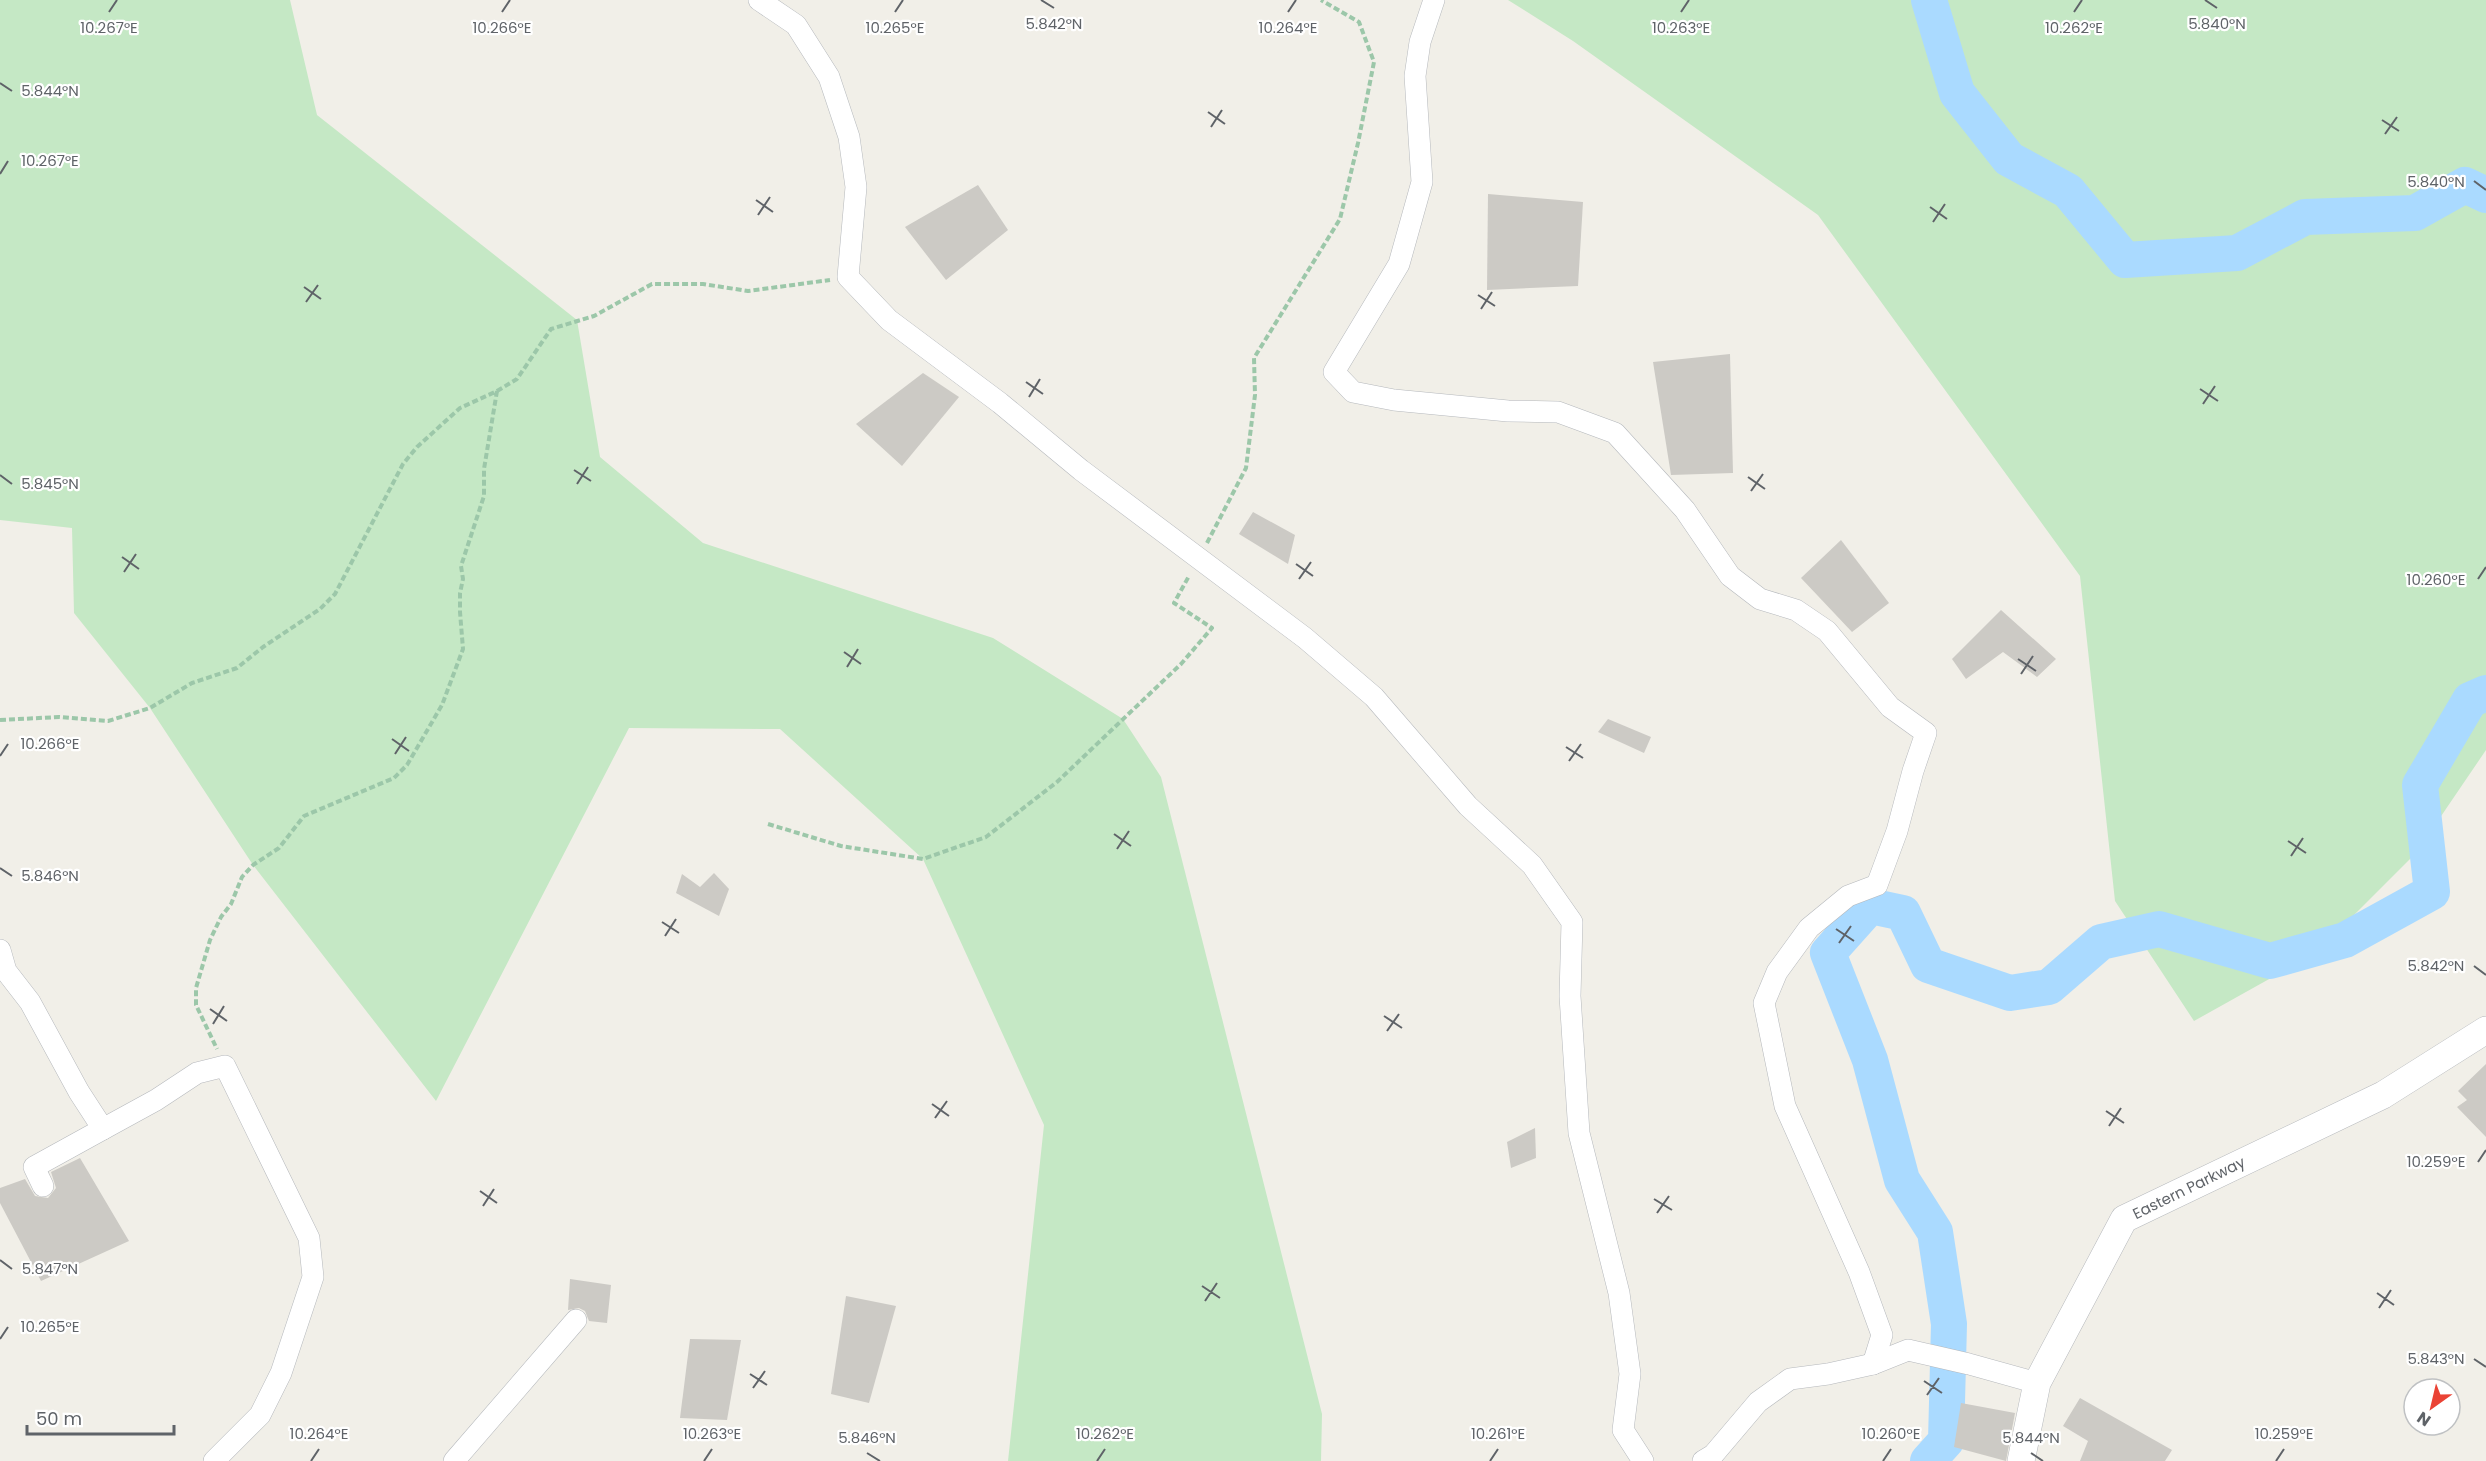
<svg xmlns="http://www.w3.org/2000/svg" width="2486" height="1461" font-family="Poppins,sans-serif">
<style>
.green{fill:#c5e8c5}
.lines{fill:none;stroke-linecap:round;stroke-linejoin:round}
.river{stroke:#aadaff;stroke-width:36}
.building{fill:#cccac5}
.minor-casing{stroke:#b5b8bc;stroke-width:22}
.tertiary-casing{stroke:#b5b8bc;stroke-width:28}
.path{stroke:#9cc7a9;stroke-width:4;stroke-dasharray:6 3;stroke-linecap:butt}
.minor{stroke:#fff;stroke-width:21}
.tertiary{stroke:#fff;stroke-width:27}
.ticks{fill:none;stroke:#5f6368;stroke-width:2}
.labels{text-anchor:middle;stroke-width:4.5;stroke-linejoin:round;paint-order:stroke}
.street-label{font-size:15px;fill:#5f6368;stroke:#fff}
.ticks-label{font-size:15px;text-anchor:middle;fill:#5f6368;stroke:#fff;stroke-width:4.5;stroke-linejoin:round;paint-order:stroke}
</style>
<rect width="100%" height="100%" fill="#f1efe8"/>
<!-- green -->
<g class="green">
<path d="M 0,0 L 290,0 L 317,115 L 577,320 L 600,457 L 703,543 L 993,638 L 1123,719 L 1161,777 L 1322,1414 L 1321,1461 L 1008,1461 L 1044,1125 L 923,859 L 780,729 L 629,728 L 436,1101 L 253,865 L 150,708 L 74,613 L 72,528 L 0,520 Z"/>
<path d="M 1508,0 L 2486,0 L 2486,750 L 2416,853 L 2316,953 L 2194,1021 L 2115,901 L 2080,576 L 1818,215 L 1573,41 Z"/>
</g>
<g class="lines">
<!-- river -->
<g class="river">
<path d="M 1929,0 L 1957,93 L 2009,159 L 2068,191 L 2125,260 L 2237,253 L 2305,217 L 2415,213 L 2465,185 L 2486,195"/>
<path d="M 1928,1461 L 1946,1441 L 1949,1324 L 1935,1232 L 1902,1180 L 1870,1060 L 1828,953 L 1870,906 L 1903,913 L 1928,965 L 2010,993 L 2049,987 L 2101,942 L 2159,929 L 2270,961 L 2345,940 L 2432,892 L 2420,785 L 2470,700 L 2486,693"/>
</g>
</g>
<!-- building -->
<g class="building">
<path d="M 978,185 L 1008,230 L 946,280 L 905,227 Z"/>
<path d="M 1488,194 L 1583,202 L 1578,286 L 1487,290 Z"/>
<path d="M 1730,354 L 1733,473 L 1671,475 L 1653,362 Z"/>
<path d="M 923,373 L 959,397 L 902,466 L 856,424 Z"/>
<path d="M 1253,512 L 1295,535 L 1288,564 L 1239,534 Z"/>
<path d="M 1841,540 L 1889,603 L 1852,632 L 1801,578 Z"/>
<path d="M 2001,610 L 2056,659 L 2037,677 L 2003,652 L 1966,679 L 1952,659 Z"/>
<path d="M 1608,719 L 1651,737 L 1644,753 L 1598,732 Z"/>
<path d="M 714,873 L 729,889 L 719,916 L 676,893 L 682,874 L 700,887 Z"/>
<path d="M 2486,1064 L 2486,1137 L 2457,1107 L 2467,1100 L 2458,1091 Z"/>
<path d="M 1535,1128 L 1536,1158 L 1511,1168 L 1507,1142 Z"/>
<path d="M 80,1158 L 129,1241 L 41,1281 L 0,1203 L 0,1188 L 25,1179 L 35,1196 L 48,1198 L 56,1188 L 51,1172 Z"/>
<path d="M 570,1279 L 611,1285 L 607,1323 L 589,1321 L 585,1311 L 579,1308 L 568,1310 Z"/>
<path d="M 846,1296 L 896,1306 L 869,1403 L 831,1394 Z"/>
<path d="M 690,1339 L 741,1340 L 727,1420 L 680,1418 Z"/>
<path d="M 2080,1398 L 2172,1450 L 2165,1461 L 2080,1461 L 2088,1441 L 2063,1426 Z"/>
<path d="M 1961,1403 L 2015,1413 L 2006,1461 L 1954,1447 Z"/>
</g>
<g class="lines">
<defs>
<g id="minor">
<path d="M 759,0 L 796,25 L 829,77 L 849,137 L 856,187 L 848,277 L 889,320 L 1000,403 L 1081,470 L 1305,638 L 1374,697 L 1468,806 L 1532,865 L 1572,922 L 1570,996 L 1579,1133 L 1619,1293 L 1630,1374 L 1623,1430 L 1643,1461"/>
<path d="M 1434,0 L 1420,42 L 1415,76 L 1422,182 L 1399,264 L 1334,372 L 1353,392 L 1394,400 L 1508,411 L 1558,412 L 1615,433 L 1685,510 L 1730,576 L 1760,599 L 1796,610 L 1827,631 L 1890,707 L 1926,733 L 1913,771 L 1897,831 L 1877,885 L 1848,896 L 1809,928 L 1777,972 L 1764,1003 L 1785,1106 L 1859,1272 L 1882,1335 L 1873,1364"/>
<path d="M 0,950 L 6,971 L 30,1002 L 79,1092 L 103,1129 L 156,1100 L 197,1073 L 225,1066 L 309,1238 L 313,1277 L 281,1373 L 260,1415 L 214,1461"/>
<path d="M 43,1186 L 34,1167 L 103,1129"/>
<path d="M 454,1461 L 576,1320"/>
<path d="M 1703,1461 L 1713,1455 L 1758,1402 L 1790,1379 L 1828,1374 L 1873,1364 L 1908,1350 L 1969,1364 L 2037,1383"/>
</g>
<path id="tertiary" d="M 2021,1461 L 2037,1383 L 2124,1219 L 2383,1095 L 2486,1030"/>
</defs>
<!-- minor casing -->
<use href="#minor" class="minor-casing"/>
<!-- tertiary casing -->
<use href="#tertiary" class="tertiary-casing"/>
<!-- path -->
<g class="path">
<path d="M 497,391 L 517,379 L 551,329 L 594,316 L 652,284 L 703,284 L 748,291 L 830,280"/>
<path d="M 1207,543 L 1246,468 L 1255,395 L 1254,358 L 1340,219 L 1358,143 L 1374,62 L 1359,22 L 1321,0"/>
<path d="M 0,720 L 59,717 L 108,721 L 150,708 L 192,683 L 237,668 L 263,647 L 320,609 L 335,594 L 403,464 L 417,447 L 460,408 L 497,391 L 484,469 L 484,496 L 461,566 L 463,579 L 460,593 L 460,612 L 463,649 L 442,705 L 407,765 L 394,778 L 304,816 L 279,848 L 253,865 L 242,877 L 231,904 L 221,917 L 210,940 L 196,988 L 196,1005 L 217,1049"/>
<path d="M 768,824 L 841,846 L 923,859 L 986,837 L 1057,782 L 1181,664 L 1212,628 L 1174,603 L 1189,576"/>
</g>
<!-- minor -->
<use href="#minor" class="minor"/>
<!-- tertiary -->
<use href="#tertiary" class="tertiary"/>
</g>
<!-- ticks -->
<path class="ticks" d="M 1041,0 L 1054,8M 2205,0 L 2217,8M 109,12 L 117,0M 502,12 L 510,0M 895,12 L 903,0M 1288,12 L 1296,0M 1681,12 L 1689,0M 2074,12 L 2082,0M 0,83 L 12,91M 1208,112 L 1225,124M 2382,120 L 2399,131M 1211,127 L 1222,110M 2385,134 L 2397,117M 0,174 L 8,161M 2474,181 L 2486,190M 756,200 L 773,212M 1930,207 L 1947,219M 758,215 L 770,197M 1933,222 L 1945,204M 304,287 L 321,299M 1478,295 L 1495,306M 306,302 L 318,285M 1481,309 L 1492,292M 1026,382 L 1043,394M 2200,389 L 2218,401M 1029,397 L 1040,379M 2203,404 L 2215,386M 574,470 L 591,481M 0,475 L 12,484M 1748,477 L 1765,489M 577,484 L 588,467M 1751,491 L 1763,474M 122,557 L 139,569M 1296,564 L 1313,576M 124,572 L 136,554M 1299,579 L 1311,562M 2478,579 L 2486,567M 844,652 L 861,664M 2018,659 L 2036,671M 847,667 L 858,649M 2021,674 L 2033,656M 392,739 L 409,751M 1566,747 L 1583,758M 395,754 L 406,737M 0,756 L 8,744M 1569,761 L 1581,744M 1114,834 L 1131,846M 2288,841 L 2306,853M 1117,849 L 1129,831M 2291,856 L 2303,838M 0,868 L 12,876M 662,922 L 679,933M 1836,929 L 1854,941M 665,936 L 676,919M 1839,943 L 1851,926M 2474,966 L 2486,975M 210,1009 L 227,1021M 1384,1016 L 1402,1028M 213,1024 L 224,1006M 1387,1031 L 1399,1014M 932,1104 L 949,1116M 2106,1111 L 2124,1123M 935,1118 L 947,1101M 2109,1126 L 2121,1108M 2478,1162 L 2486,1150M 480,1191 L 497,1203M 1654,1199 L 1672,1210M 483,1206 L 494,1189M 1657,1213 L 1669,1196M 0,1260 L 12,1269M 1202,1286 L 1220,1298M 2377,1293 L 2394,1305M 1205,1301 L 1217,1283M 2379,1308 L 2391,1290M 0,1339 L 8,1327M 2474,1359 L 2486,1367M 750,1374 L 767,1385M 1924,1381 L 1942,1393M 753,1388 L 765,1371M 1927,1395 L 1939,1378M 867,1453 L 880,1461M 2031,1453 L 2043,1461M 311,1461 L 319,1449M 704,1461 L 712,1449M 1097,1461 L 1105,1449M 1490,1461 L 1498,1449M 1883,1461 L 1891,1449M 2276,1461 L 2284,1449"/>
<g class="labels">
<!-- street labels -->
<g class="street-label">
<text transform="translate(2189 1188) rotate(-26)" y="5">Eastern Parkway</text>
</g>
</g>
<g class="ticks-label">
<text x="1054" y="29">5.842°N</text>
<text x="2217" y="29">5.840°N</text>
<text x="109" y="33">10.267°E</text>
<text x="502" y="33">10.266°E</text>
<text x="895" y="33">10.265°E</text>
<text x="1288" y="33">10.264°E</text>
<text x="1681" y="33">10.263°E</text>
<text x="2074" y="33">10.262°E</text>
<text x="50" y="96">5.844°N</text>
<text x="50" y="166">10.267°E</text>
<text x="2436" y="187">5.840°N</text>
<text x="50" y="489">5.845°N</text>
<text x="2436" y="585">10.260°E</text>
<text x="50" y="749">10.266°E</text>
<text x="50" y="881">5.846°N</text>
<text x="2436" y="971">5.842°N</text>
<text x="2436" y="1167">10.259°E</text>
<text x="50" y="1274">5.847°N</text>
<text x="50" y="1332">10.265°E</text>
<text x="2436" y="1364">5.843°N</text>
<text x="319" y="1439">10.264°E</text>
<text x="712" y="1439">10.263°E</text>
<text x="1105" y="1439">10.262°E</text>
<text x="1498" y="1439">10.261°E</text>
<text x="1891" y="1439">10.260°E</text>
<text x="2284" y="1439">10.259°E</text>
<text x="867" y="1443">5.846°N</text>
<text x="2031" y="1443">5.844°N</text>
</g>
<!-- north arrow -->
<g transform="translate(2432 1407) rotate(214)"><circle r="28" fill="#ffffff" stroke="#bfc1c3" stroke-width="1.5"/>
<path d="M0-4.5L10 22L0 15L-10 22Z" fill="#ea4335"/>
<text y="-9" font-size="16" font-weight="bold" text-anchor="middle" fill="#5f6368">N</text>
</g>
<!-- scale -->
<path d="M27 1425v9h147v-9" fill="none" stroke="#5f6368" stroke-width="3"/>
<text x="36" y="1425" font-size="18" fill="#5f6368" stroke="#ffffff" stroke-width="4.5" paint-order="stroke">50 m</text>
</svg>
